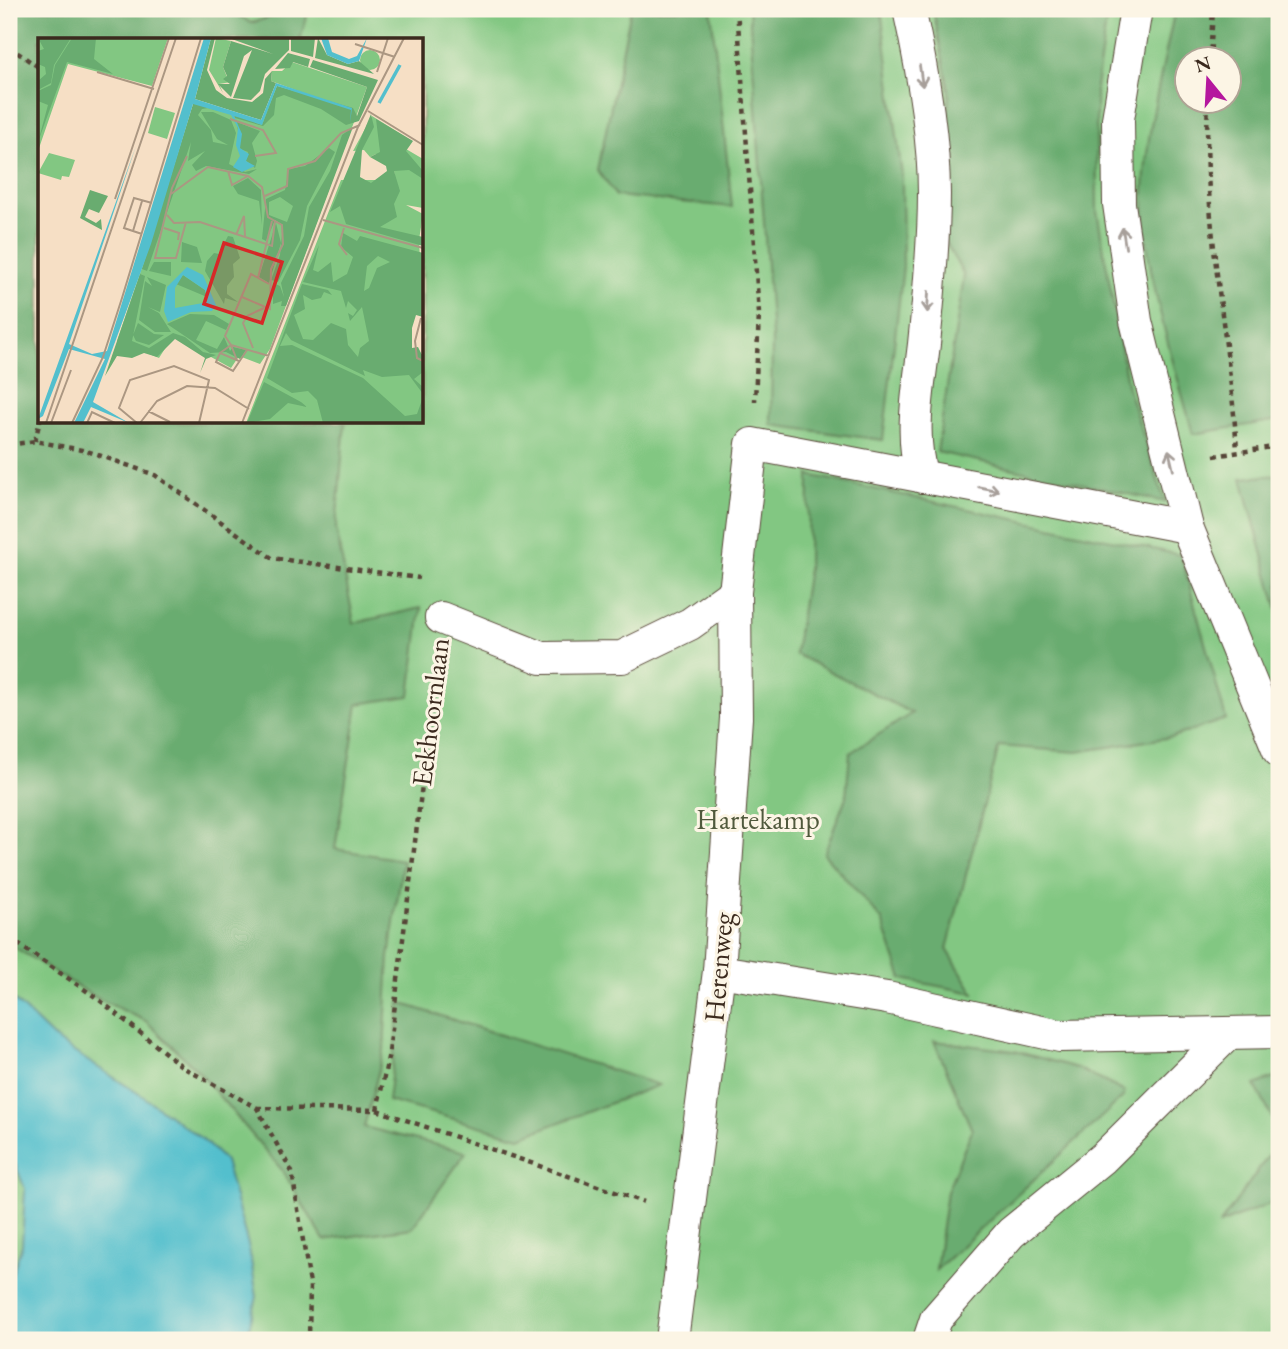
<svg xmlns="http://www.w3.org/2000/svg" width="1288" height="1349" font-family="'EB Garamond',serif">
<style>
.green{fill:#82c782;stroke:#5e7850;stroke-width:2;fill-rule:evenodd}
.forest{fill:#69ac70;stroke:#526b47;stroke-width:2;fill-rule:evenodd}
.water{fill:#53bfcd;stroke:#477476;stroke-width:2}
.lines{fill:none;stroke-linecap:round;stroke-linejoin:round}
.lane-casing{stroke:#574537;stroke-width:34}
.path{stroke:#574537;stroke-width:4.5;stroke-dasharray:5 5;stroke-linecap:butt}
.lane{stroke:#fff;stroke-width:32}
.oneway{stroke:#a79f9a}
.labels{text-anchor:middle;stroke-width:6;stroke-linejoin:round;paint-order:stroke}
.street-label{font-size:28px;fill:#3b2a1e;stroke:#fcf5e5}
.park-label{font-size:28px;fill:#50593c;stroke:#fcf5e5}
.inset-river{fill:none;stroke:#53bfcd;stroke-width:3.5}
.inset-road{fill:none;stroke:#ab9782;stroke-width:2}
.view{fill:#d62828;fill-opacity:0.15;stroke:#d62828;stroke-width:3.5}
.inset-edge{fill:none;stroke:#3b2a1e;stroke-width:3.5}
</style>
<rect width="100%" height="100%" fill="#fcf5e5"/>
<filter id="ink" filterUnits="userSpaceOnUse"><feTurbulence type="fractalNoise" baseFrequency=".0143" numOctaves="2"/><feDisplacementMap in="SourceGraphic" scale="14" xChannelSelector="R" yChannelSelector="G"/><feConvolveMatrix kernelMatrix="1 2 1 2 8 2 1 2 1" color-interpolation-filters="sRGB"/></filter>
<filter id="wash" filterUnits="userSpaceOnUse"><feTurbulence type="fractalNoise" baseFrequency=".00686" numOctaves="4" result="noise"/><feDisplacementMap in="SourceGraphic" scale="28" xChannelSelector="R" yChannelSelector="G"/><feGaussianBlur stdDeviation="1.57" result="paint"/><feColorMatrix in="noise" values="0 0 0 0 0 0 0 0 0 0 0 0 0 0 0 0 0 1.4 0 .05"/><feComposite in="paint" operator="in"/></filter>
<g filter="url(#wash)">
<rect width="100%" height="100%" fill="#f6dfc5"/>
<!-- green -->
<path class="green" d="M 9,9 L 1279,9 L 1279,1340 L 9,1340 ZM 40,40 L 422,40 L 422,422 L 40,422 ZM 1186,60 L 1228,60 L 1228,102 L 1186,102 Z"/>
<!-- forest -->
<g class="forest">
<path d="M 12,9 L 229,9 L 251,23 L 298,9 L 309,9 L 300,40 L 40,40 L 40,422 L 345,422 L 336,528 L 354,623 L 421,608 L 410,696 L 358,704 L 335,849 L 403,860 L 389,957 L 384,1050 L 364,1127 L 466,1152 L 412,1228 L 324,1240 L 283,1171 L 197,1070 L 146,1021 L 97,998 L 9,944 L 9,31 Z"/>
<path d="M 631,9 L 711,9 L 732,207 L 616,196 L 598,170 Z"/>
<path d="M 749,9 L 881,9 L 902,176 L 903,267 L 883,440 L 771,425 L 772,337 Z"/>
<path d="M 933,9 L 1108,9 L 1096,87 L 1097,211 L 1128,389 L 1165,502 L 937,452 L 964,276 L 942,235 L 949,91 Z"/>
<path d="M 1175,9 L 1279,9 L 1279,420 L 1193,434 C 1173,359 1141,264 1144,188 C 1147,127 1163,68 1175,9 ZM 1186,60 L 1228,60 L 1228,102 L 1186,102 Z"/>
<path d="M 809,475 L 1181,555 L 1226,719 L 1172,737 L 1077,752 L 999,746 L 947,949 L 974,993 L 902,979 L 882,920 L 824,854 L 846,797 L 850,753 L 912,713 L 795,654 L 808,568 Z"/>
<path d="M 1279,475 L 1279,614 L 1242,478 Z"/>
<path d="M 400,1003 L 659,1085 L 520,1137 L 388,1101 Z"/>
<path d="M 934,1041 L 1015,1051 L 1077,1068 L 1125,1092 L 1123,1097 L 936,1270 L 947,1191 L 972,1130 Z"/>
<path d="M 1279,1076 L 1279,1131 L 1255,1085 Z"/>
<path d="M 1279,1141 L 1279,1200 L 1220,1224 Z"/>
</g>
<!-- water -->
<path class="water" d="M 9,995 L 57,1041 L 144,1097 L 202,1139 L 225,1161 L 249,1248 L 257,1297 L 246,1340 L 9,1340 L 9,1283 L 22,1245 L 25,1189 L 9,1149 Z"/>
</g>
<g filter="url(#ink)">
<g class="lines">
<defs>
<g id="lane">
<path d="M 909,9 C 922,68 934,133 934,194 C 934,244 929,295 924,344 C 919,388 909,434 922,477"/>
<path d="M 1136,9 L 1118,119 L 1119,204 L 1136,321 L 1187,527 L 1279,751"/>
<path d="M 441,618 L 542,658 L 622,657 L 690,624 L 735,592"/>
<path d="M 719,971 L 887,998 L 1060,1036 L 1279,1032"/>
<path d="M 672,1340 L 719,971 L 736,718 L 735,592 L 752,444 L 1187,527"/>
<path d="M 929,1340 L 936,1319 L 1011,1233 L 1103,1158 L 1227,1035"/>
</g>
</defs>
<!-- lane casing -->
<use href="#lane" class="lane-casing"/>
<!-- path -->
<g class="path">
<path d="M 737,9 L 759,314 L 755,401"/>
<path d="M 9,47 L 40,68"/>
<path d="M 1210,60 L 1213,9"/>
<path d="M 1208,102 C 1202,218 1229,335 1237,450"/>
<path d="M 35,441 L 40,420"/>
<path d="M 9,445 L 35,441 L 87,451 L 155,475 L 272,558 L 419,578"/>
<path d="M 1214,456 L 1279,446"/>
<path d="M 9,938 L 97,998 L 184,1068 L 257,1108 L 292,1172 L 310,1284 L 309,1340"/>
<path d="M 257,1108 L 377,1110 L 644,1202"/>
<path d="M 377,1110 L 389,1053 L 437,663"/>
</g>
<!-- lane -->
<use href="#lane" class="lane"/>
</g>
<!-- one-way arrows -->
<defs><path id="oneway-shaft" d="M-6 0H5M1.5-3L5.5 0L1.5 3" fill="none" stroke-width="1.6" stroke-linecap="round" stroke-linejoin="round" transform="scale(1.75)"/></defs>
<g class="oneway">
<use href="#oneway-shaft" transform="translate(921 76) rotate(82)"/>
<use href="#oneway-shaft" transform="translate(1124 238) rotate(-99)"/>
<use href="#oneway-shaft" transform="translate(928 302) rotate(93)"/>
<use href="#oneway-shaft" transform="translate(1171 460) rotate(-103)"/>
<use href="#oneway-shaft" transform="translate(989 489) rotate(11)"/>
</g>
</g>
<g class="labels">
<!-- street labels -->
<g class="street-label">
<text transform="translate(430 712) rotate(-83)" y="10">Eekhoornlaan</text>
<text transform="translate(718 967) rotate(-85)" y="10">Herenweg</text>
</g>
<!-- park labels -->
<g class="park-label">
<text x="758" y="829">Hartekamp</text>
</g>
</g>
<!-- overview -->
<g transform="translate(38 38)">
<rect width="385" height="385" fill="#f6dfc5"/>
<path d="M 0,0 L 130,0 L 114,48 L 30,26 L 0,113 ZM 178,0 L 193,3 L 185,29 L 189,39 L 186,41 L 193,44 L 181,46 L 185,55 L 171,32 ZM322 22a10 10 0 1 1 20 0a10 10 0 1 1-20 0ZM 254,24 L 329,49 L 232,311 L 222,326 L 201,318 L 193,330 L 135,298 L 121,320 L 79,303 L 160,65 L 223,86 L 239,48 L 285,62 L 233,43 L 234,33 L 244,33 ZM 117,69 L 137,75 L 129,101 L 110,95 ZM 334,78 L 374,103 L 368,111 L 385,121 L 385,170 L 368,167 L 385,176 L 381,202 L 385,277 L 377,275 L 372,288 L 372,309 L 385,317 L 385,385 L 208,385 L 303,142 L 357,142 L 356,133 L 338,116 L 332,119 L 326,112 L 315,113 ZM 11,115 L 37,122 L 31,139 L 24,138 L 23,142 L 0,135 Z" fill="#82c782"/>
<path d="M 0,0 L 33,0 L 16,27 L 13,45 L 0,52 L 0,43 L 8,36 L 7,29 L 0,26 L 0,13 L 6,11 ZM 34,0 L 58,0 L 56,21 L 75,36 L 29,24 L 0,104 L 10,67 L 0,63 L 0,53 L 13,47 L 17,27 ZM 173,0 L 177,0 L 169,32 L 178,52 L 189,60 L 214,64 L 225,55 L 227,41 L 234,33 L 233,43 L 238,45 L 223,82 L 157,61 ZM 191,0 L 251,0 L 251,12 L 227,36 L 222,53 L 213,62 L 195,60 L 214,12 L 206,18 L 193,59 L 180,46 L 192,46 L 185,41 L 189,38 L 185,29 L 193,3 L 235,16 ZM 253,0 L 277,0 L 275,19 L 253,13 ZM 280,0 L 289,17 L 310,26 L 321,23 L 336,36 L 277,20 ZM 250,15 L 272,21 L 270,29 L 255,24 L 252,30 L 237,31 ZM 275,22 L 340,42 L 321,83 L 308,87 L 283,71 L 246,57 L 238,60 L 236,77 L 225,88 L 197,80 L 196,77 L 224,87 L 239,48 L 315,70 L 319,78 L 329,49 L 272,29 ZM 160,65 L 193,76 L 170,70 L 164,71 L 160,77 L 173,92 L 175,104 L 190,107 L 179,101 L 163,74 L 175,74 L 193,82 L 198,95 L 191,126 L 207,134 L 219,131 L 211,136 L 168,128 L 158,133 L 154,127 L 167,113 L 150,123 L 153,104 L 109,233 L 104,231 L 155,66 ZM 333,76 L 336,89 L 324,112 L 322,139 L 333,145 L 349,133 L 348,128 L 332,119 L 342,114 L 338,81 L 375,103 L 368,113 L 385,133 L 385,141 L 371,132 L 356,133 L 362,153 L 356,166 L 359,179 L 342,189 L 385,199 L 385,208 L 308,186 L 302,168 L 292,174 ZM 199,84 L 222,93 L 214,105 L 219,123 L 217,130 L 207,122 L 210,114 L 202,111 ZM 315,89 L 248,268 L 243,268 L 244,263 L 235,266 L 235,245 L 242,248 L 246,259 L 243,245 L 266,198 L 271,169 L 292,133 L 304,97 ZM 291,110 L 297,114 L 269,168 L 262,202 L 240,244 L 233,242 L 242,217 L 245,187 L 237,182 L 228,203 L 224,201 L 228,161 L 247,152 L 251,131 L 267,128 ZM 242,159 L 255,168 L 249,184 L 231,177 L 231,164 ZM 210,140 L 223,152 L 224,187 L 221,163 L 200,156 L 195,148 ZM 52,152 L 70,158 L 61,175 L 51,171 L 47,179 L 58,185 L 63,181 L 64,192 L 42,180 ZM 238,185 L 243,205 L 231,245 L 221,239 ZM 305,195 L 319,203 L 322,198 L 385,215 L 385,279 L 378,277 L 374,290 L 374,310 L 380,309 L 385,319 L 385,334 L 376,341 L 385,349 L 385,356 L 371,337 L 344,339 L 325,332 L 327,338 L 253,302 L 248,295 L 242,308 L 254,307 L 325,340 L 367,378 L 379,376 L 385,359 L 385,385 L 285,385 L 279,362 L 270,353 L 254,355 L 229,340 L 264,246 L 290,252 L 294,257 L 286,254 L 283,260 L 274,262 L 265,257 L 267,271 L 256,277 L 265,301 L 275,302 L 293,285 L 308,291 L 310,307 L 320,319 L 322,310 L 331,303 L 324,269 L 312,283 L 310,275 L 315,278 L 319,272 L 310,263 L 308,270 L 303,253 L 265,244 L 281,207 L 275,232 L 280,234 L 293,224 L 295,244 L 309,236 L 315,219 L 303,209 ZM 340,218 L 352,224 L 339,230 L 331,250 L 326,253 L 329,228 ZM 190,198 L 195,199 L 202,220 L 195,226 L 196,239 L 189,248 L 189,256 L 200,264 L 187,260 L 186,266 L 167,233 L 169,223 L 176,215 L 181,216 ZM 144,204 L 159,209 L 164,225 L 143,224 ZM 116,224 L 133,224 L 133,238 L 111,233 ZM 102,236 L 107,238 L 94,303 L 111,310 L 135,295 L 147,299 L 165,314 L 178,317 L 168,321 L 162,335 L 167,320 L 137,301 L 119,319 L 106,315 L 94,320 L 79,318 L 67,338 ZM 145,237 L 167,252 L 169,259 L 138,246 ZM 109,239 L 128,247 L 122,274 L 110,269 L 121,275 L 133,294 L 117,294 L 101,282 L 107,243 L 114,248 ZM 152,276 L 176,277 L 191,286 L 188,292 L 168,283 L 158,302 L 179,311 L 186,299 L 192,313 L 195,309 L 208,312 L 202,321 L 188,314 L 172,315 L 129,286 ZM 100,285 L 116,296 L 126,297 L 111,307 L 98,303 L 95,297 ZM 226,344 L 263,364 L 269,369 L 250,365 L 232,381 L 209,385 Z" fill="#69ac70" fill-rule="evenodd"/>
<path d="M 166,0 L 173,0 L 157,61 L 223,82 L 238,45 L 314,70 L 312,85 L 313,72 L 239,48 L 224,87 L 196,78 L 204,96 L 202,110 L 211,116 L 208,123 L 217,128 L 204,134 L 195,129 L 202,118 L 198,107 L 200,90 L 193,77 L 155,66 L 113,206 L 55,364 L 91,385 L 53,369 L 45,385 L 36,385 L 67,321 L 31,311 L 5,378 L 0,381 L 98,108 L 31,306 L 54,316 L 69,313 ZM 283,0 L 290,0 L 294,14 L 311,21 L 319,18 L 329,0 L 321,23 L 310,26 L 289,17 ZM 149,229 L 165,237 L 178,267 L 174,273 L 153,274 L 130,284 L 126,273 L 129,249 ZM 145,237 L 167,252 L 169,259 L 165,265 L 137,270 L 137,250 Z" fill="#53bfcd" fill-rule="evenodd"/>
<path class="inset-river" d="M 341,65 L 362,27"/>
<path class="inset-road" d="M 317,6 L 357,19M 59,34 L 116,51M 339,34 L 350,0M 330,73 L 385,107M 192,81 L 225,92 L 238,115 L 217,118M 190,133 L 194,147 L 210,138M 133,156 L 170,129 L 210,138 L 224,149 L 230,179 L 244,187 L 245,206 L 233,231 L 232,271 L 204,259M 227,158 L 249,148 L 250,131 L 277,123 L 303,95 L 322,87M 77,161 L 131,0M 129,177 L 136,185 L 162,184 L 234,208 L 237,183M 285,182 L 385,210M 148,184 L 138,220 L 117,220 L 134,150 L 149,118M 126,190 L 141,195 L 140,202M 306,190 L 301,206 L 309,217M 95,193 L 104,163M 104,196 L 86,190 L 96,160 L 114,165M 198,197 L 206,178 L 207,198M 220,240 L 234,183M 383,280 L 377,303 L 379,320 L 385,323M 215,310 L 205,285 L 209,278 L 226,270M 182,315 L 193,307 L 199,322M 231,318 L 193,307 L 187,298 L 213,236 L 231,246M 201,323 L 182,315 L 178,324 L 195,333 L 209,312M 110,373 L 132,384M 8,385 L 138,0M 13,385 L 33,332M 34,385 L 65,319 L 84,260 L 163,0M 49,385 L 54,374 L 77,385M 99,385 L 81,370 L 92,342 L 136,328 L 171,342 L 161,385M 102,385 L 119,363 L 149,348 L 177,350 L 211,371M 204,385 L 320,89 L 366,0"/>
<path class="view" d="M 186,205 L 244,224 L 224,285 L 166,266 Z"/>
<rect width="385" height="385" class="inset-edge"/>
</g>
<!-- margin -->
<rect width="1288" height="1349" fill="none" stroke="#fcf5e5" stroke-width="35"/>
<!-- north arrow -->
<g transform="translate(1208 80) rotate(342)"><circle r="33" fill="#fcf5e5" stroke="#afa495" stroke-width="2"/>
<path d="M0-5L12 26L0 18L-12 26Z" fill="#b5179e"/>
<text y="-10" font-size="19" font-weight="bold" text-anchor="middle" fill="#3b2a1e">N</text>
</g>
</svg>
